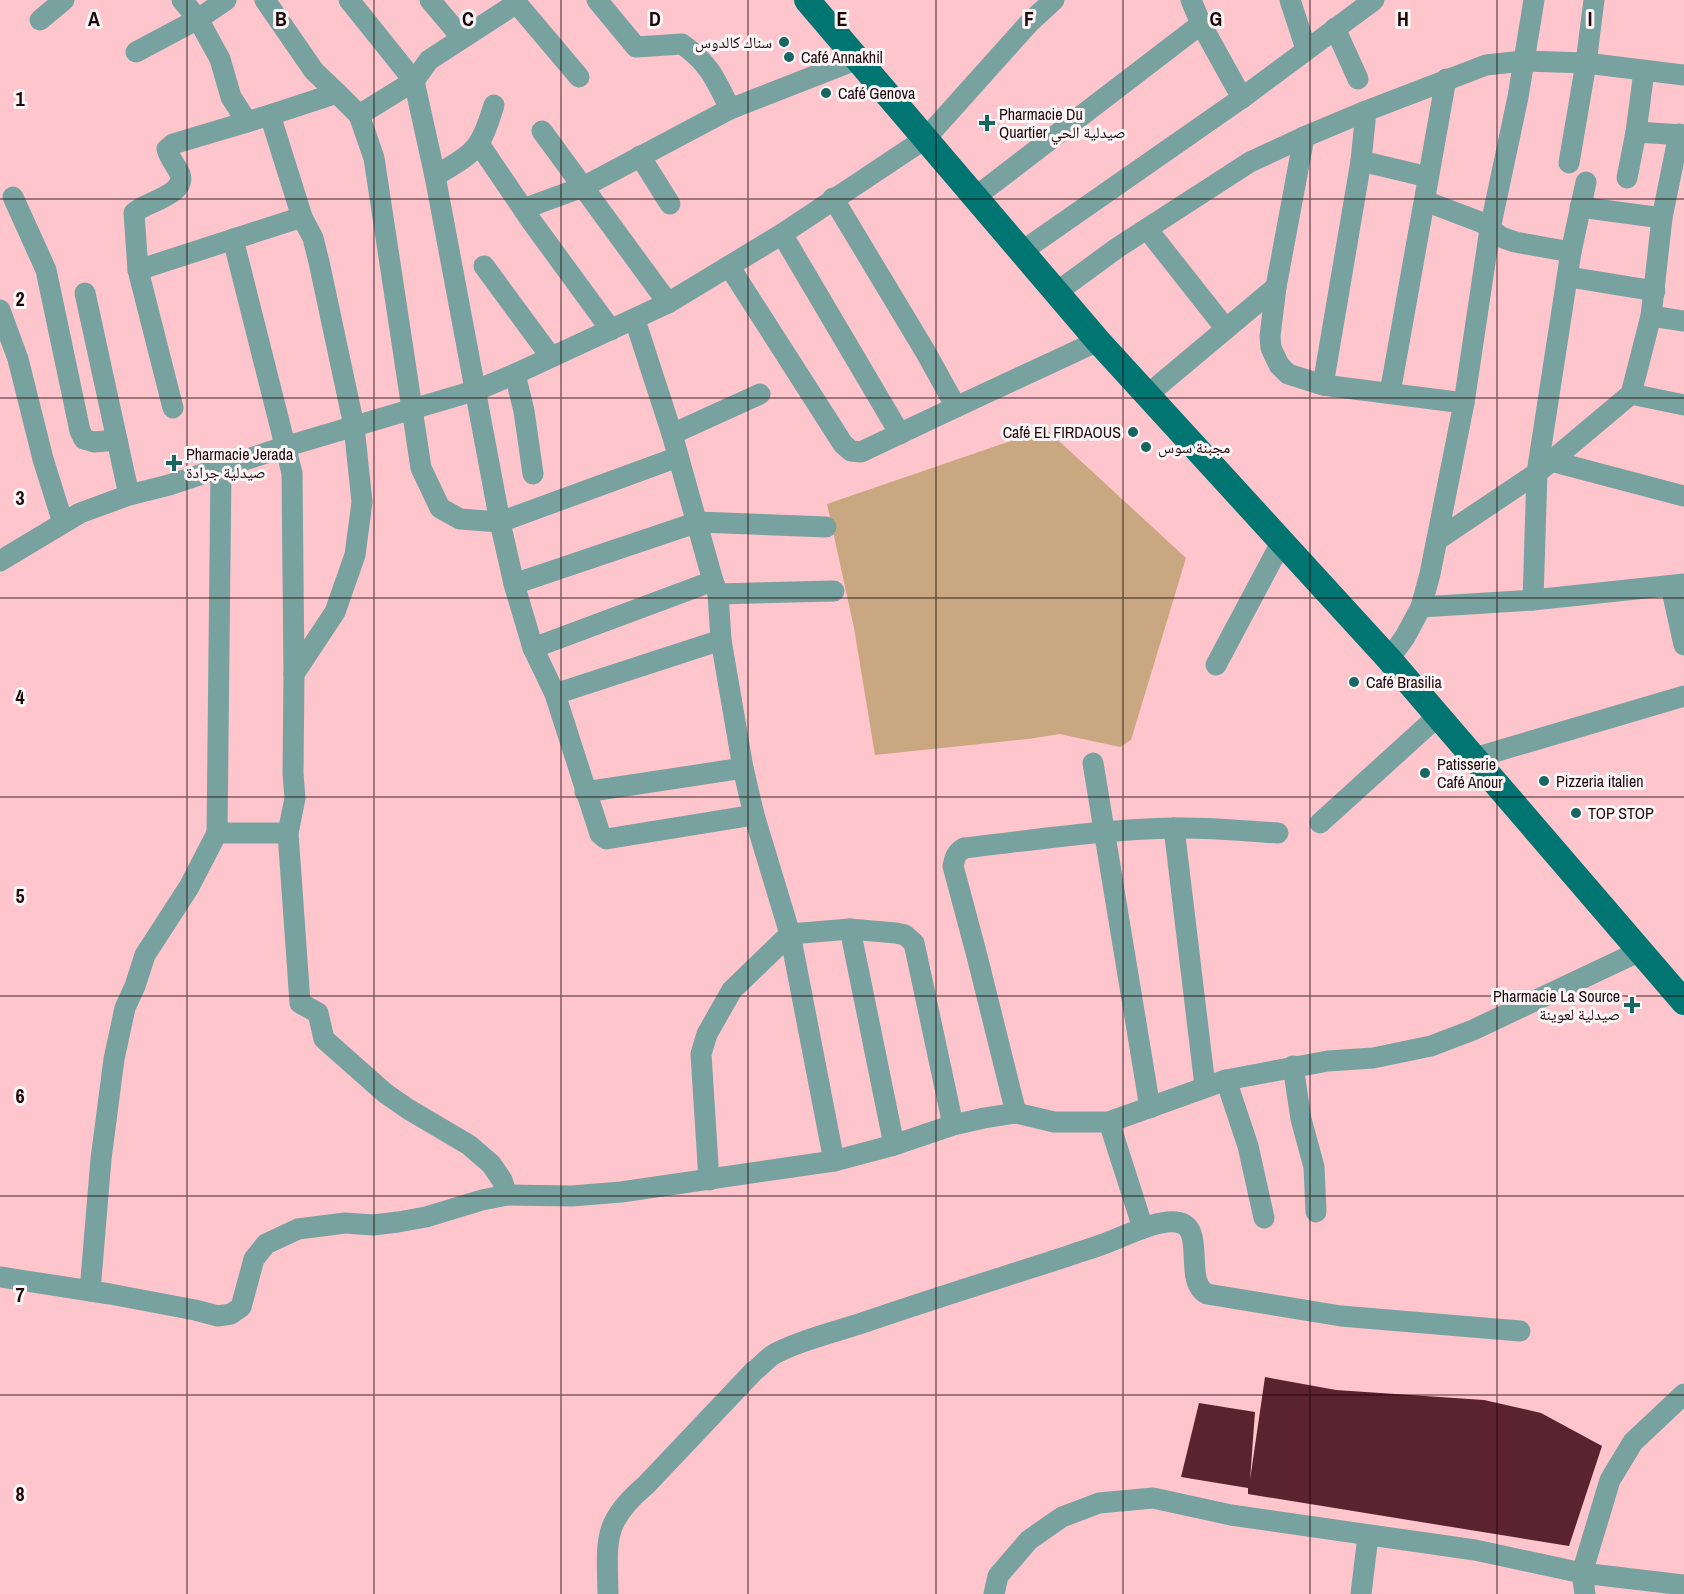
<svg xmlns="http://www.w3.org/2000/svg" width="1684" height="1594" font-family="'Archivo Narrow','Noto Naskh Arabic',sans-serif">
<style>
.green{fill:#c9a780}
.building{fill:#5a232d}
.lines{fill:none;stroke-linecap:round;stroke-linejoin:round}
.minor{stroke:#78a29f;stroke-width:21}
.major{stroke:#007571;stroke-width:26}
.grid{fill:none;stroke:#1c060a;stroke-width:1.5;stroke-opacity:0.55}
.poi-dot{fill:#186662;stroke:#fdf5f6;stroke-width:2}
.labels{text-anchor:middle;stroke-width:6;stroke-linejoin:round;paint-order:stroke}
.poi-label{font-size:16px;fill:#1c060a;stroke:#fdf5f6;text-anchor:start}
.grid-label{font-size:20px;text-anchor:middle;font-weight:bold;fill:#1c060a;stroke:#fdf5f6;stroke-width:6;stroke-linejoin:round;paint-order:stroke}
</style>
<rect width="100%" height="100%" fill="#ffc5cc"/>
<!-- green -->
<path class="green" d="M 1046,429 L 1186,558 L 1131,740 L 1120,747 L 1060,734 L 1028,739 L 875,755 L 854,628 L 827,504 Z"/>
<!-- building -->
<path class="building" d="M 1265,1377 L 1336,1390 L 1484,1400 L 1541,1413 L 1602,1446 L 1569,1546 L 1248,1494 L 1248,1488 L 1181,1477 L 1199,1403 L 1255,1412 L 1250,1480 Z"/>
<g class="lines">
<!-- minor -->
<g class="minor">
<path d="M 182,0 L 198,19 L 220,59 L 231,97 L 247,122"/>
<path d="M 265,0 L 314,71 L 337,93"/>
<path d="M 349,0 L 414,81 L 435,176 L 500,522 L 514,584 L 533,648 L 555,694 L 600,834 L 606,839 L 754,815"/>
<path d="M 430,0 L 462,38"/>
<path d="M 514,0 L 579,77"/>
<path d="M 597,0 L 636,47 L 682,44 C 709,63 716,80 730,109"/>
<path d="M 1191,0 L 1201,24 L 1242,98"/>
<path d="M 1290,0 L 1306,49"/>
<path d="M 40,20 L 64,0"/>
<path d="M 1335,28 L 1358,79"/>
<path d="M 136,52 L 198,19 L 226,0"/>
<path d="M 270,115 L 302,217 L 313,238 L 319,262 L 354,426 L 362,502 L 355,555 L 335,612 L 294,674"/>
<path d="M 359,115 L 414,81 L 429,60 L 517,3"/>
<path d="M 542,131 L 668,303"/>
<path d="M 1636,132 L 1684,135"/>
<path d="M 479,144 L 532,222 L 611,330"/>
<path d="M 640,156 L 670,204"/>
<path d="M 1361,161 L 1428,177"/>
<path d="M 1569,163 L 1586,63 L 1594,0"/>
<path d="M 435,176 C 475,152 480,151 494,105"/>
<path d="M 1627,178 L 1636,132 L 1644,71"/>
<path d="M 13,197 L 46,270 L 80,431 L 84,439 L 94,442 L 117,440"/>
<path d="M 974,198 L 1201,24"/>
<path d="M 1425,201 L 1483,223 L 1501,237 L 1515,242 L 1571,252"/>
<path d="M 1580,207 L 1662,218"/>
<path d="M 523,209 L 583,187 L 730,109 L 858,59"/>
<path d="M 1147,229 L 1226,329"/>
<path d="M 782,234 L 900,434"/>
<path d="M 233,239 L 292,473 L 294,674 L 293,773 L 295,798 L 288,833"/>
<path d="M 1021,252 L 1242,98 L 1374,0"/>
<path d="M 484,266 L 551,357"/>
<path d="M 729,266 L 843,444 L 851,451 L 861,452 L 956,407 L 925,351 L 833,198"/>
<path d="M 138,270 L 302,217"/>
<path d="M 1569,277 L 1655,291"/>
<path d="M 1057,292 L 1117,248 L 1250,162 L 1304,137"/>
<path d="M 85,293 L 129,495"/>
<path d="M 0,310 L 18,359 L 43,459 L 63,523"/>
<path d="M 1651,316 L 1662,218 L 1679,134"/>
<path d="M 635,320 L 672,434 L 713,581 L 718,594 L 721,640 L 743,768 L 754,815 L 790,934 L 834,1161"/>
<path d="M 515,374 L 524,411 L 533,474"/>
<path d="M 1323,385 L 1361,161 L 1366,111"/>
<path d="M 1390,393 L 1446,79"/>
<path d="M 1631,394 L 1684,405"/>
<path d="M 1146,396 L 1276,287"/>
<path d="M 1464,403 L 1323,385 L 1288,374 L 1279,365 L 1271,348 L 1270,336 L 1276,287 L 1304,137 L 1366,111 L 1486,65 L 1523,61 L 1586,63 L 1684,75"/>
<path d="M 956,407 L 1098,341"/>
<path d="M 173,408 L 138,270 L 134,213 C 145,202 187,195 180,174 C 176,165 169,158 167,149 L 173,144 L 270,115 L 337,93 L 359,115 L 374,158 L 421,468 L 440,508 L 460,519 L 500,522 L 678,457"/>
<path d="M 672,434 L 760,394"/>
<path d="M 1551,461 L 1684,496"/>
<path d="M 1437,540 L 1537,473 L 1631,394 L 1651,316 L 1684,321"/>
<path d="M 0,561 L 80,513 L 129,495 L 169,485 L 284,447 L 477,390 L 515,374 L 668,303 L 782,234 L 926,138 L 1030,22 L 1054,0"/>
<path d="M 514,584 L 698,522 L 826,527"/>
<path d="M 1671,586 L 1684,645"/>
<path d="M 718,594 L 834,591"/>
<path d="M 1533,600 L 1537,473 L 1571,252 L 1586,182"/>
<path d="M 1421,607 L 1533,600 L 1684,584"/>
<path d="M 533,648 L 713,581"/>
<path d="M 1389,659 L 1405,637 L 1421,607 L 1430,574 L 1464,403 L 1490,229 L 1518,97 L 1534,0"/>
<path d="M 1216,665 L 1282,541"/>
<path d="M 555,694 L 721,640"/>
<path d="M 1474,758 L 1684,696"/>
<path d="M 1093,763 L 1150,1108"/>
<path d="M 585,792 L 743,768"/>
<path d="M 1320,823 L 1438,716"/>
<path d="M 1174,828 L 1205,1086"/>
<path d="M 217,833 L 221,468"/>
<path d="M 850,929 L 894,1145"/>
<path d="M 1293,1066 L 1301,1119 L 1314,1167 L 1316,1212"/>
<path d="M 1226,1080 L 1248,1146 L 1264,1218"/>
<path d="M 1016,1113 L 977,956 L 953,866 C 955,857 956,853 964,848 C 1034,840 1105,829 1176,828 C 1210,827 1244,831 1278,833"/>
<path d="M 1109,1122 L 1143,1228"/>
<path d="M 709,1180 L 701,1054 L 707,1034 L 732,990 L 790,934 L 850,929 L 896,933 L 905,935 L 914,943 L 953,1125"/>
<path d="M 0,1277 L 110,1294 L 195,1310 L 218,1316 L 231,1314 L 241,1307 L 254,1259 L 266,1244 L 298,1229 L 345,1223 L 373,1225 L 398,1222 L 426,1217 L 482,1200 L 507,1195 L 572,1196 L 621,1192 L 834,1161 L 894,1145 L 953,1125 L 984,1118 L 1016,1113 L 1054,1122 L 1109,1122 L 1226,1080 L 1328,1061 L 1373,1058 L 1431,1046 L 1473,1030 L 1640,951"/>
<path d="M 90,1291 L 101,1159 L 114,1059 L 125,1008 L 135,986 L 145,955 L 189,887 L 217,833 L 288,833 L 300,1003 L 318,1013 L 324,1039 L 385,1093 L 408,1109 L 469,1145 L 491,1164 L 502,1180 L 507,1195"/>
<path d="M 608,1594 C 607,1540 602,1522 646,1485 L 754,1371 C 760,1367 765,1361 771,1356 C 793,1342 839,1331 865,1322 C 932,1299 1000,1278 1068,1256 C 1082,1251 1097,1247 1111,1241 C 1129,1234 1157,1220 1176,1222 C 1208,1225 1182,1282 1207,1294 L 1341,1316 L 1520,1331"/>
<path d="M 994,1594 L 998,1576 L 1029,1540 L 1062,1517 L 1099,1503 L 1153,1498 L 1231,1515 L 1475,1550 L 1582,1573 L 1684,1585"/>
<path d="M 1361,1594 L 1368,1536"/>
<path d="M 1585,1594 L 1582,1573 L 1610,1480 L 1633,1442 L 1684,1394"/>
</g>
<!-- major -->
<path class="major" d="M 807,0 L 1098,341 L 1389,659 L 1684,1002"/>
</g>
<!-- grid -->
<path class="grid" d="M 187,0 L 187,1594M 374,0 L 374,1594M 561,0 L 561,1594M 748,0 L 748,1594M 936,0 L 936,1594M 1123,0 L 1123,1594M 1310,0 L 1310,1594M 1497,0 L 1497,1594M 0,199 L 1684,199M 0,398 L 1684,398M 0,598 L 1684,598M 0,797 L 1684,797M 0,996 L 1684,996M 0,1196 L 1684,1196M 0,1395 L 1684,1395"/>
<!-- markers -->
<g class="poi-dot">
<circle cx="784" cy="42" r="6"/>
<circle cx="789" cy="57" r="6"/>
<circle cx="826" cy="93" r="6"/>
<path d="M984 114h6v6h6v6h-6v6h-6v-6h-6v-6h6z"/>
<circle cx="1133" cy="432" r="6"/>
<circle cx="1146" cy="447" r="6"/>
<path d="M171 454h6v6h6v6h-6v6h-6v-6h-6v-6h6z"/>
<circle cx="1354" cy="682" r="6"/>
<circle cx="1425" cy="773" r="6"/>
<circle cx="1544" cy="781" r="6"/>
<circle cx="1576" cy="813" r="6"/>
<path d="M1629 996h6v6h6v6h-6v6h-6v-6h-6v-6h6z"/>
</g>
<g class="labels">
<!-- poi labels -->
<g class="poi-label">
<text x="772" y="48" text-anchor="end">سناك كالدوس</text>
<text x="801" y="63">Café Annakhil</text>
<text x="838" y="99">Café Genova</text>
<text x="999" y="120">Pharmacie Du<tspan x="999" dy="18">Quartier صيدلية الحي</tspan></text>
<text x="1121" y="438" text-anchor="end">Café EL FIRDAOUS</text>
<text x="1158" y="453">مجبنة سوس</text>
<text x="186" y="460">Pharmacie Jerada<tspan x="186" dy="18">صيدلية جرادة</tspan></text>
<text x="1366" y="688">Café Brasilia</text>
<text x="1437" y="770">Patisserie<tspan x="1437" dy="18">Café Anour</tspan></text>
<text x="1556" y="787">Pizzeria italien</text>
<text x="1588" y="819">TOP STOP</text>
<text x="1620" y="1002" text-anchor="end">Pharmacie La Source<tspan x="1620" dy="18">صيدلية لعوينة</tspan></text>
</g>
</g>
<g class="grid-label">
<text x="94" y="26">A</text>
<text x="281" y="26">B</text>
<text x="468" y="26">C</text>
<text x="655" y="26">D</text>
<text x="842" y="26">E</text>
<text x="1029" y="26">F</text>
<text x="1216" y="26">G</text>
<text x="1403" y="26">H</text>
<text x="1590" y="26">I</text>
<text x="20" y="106">1</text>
<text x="20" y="306">2</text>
<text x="20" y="505">3</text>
<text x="20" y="704">4</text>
<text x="20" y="903">5</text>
<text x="20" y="1103">6</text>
<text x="20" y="1302">7</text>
<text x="20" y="1501">8</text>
</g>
</svg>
